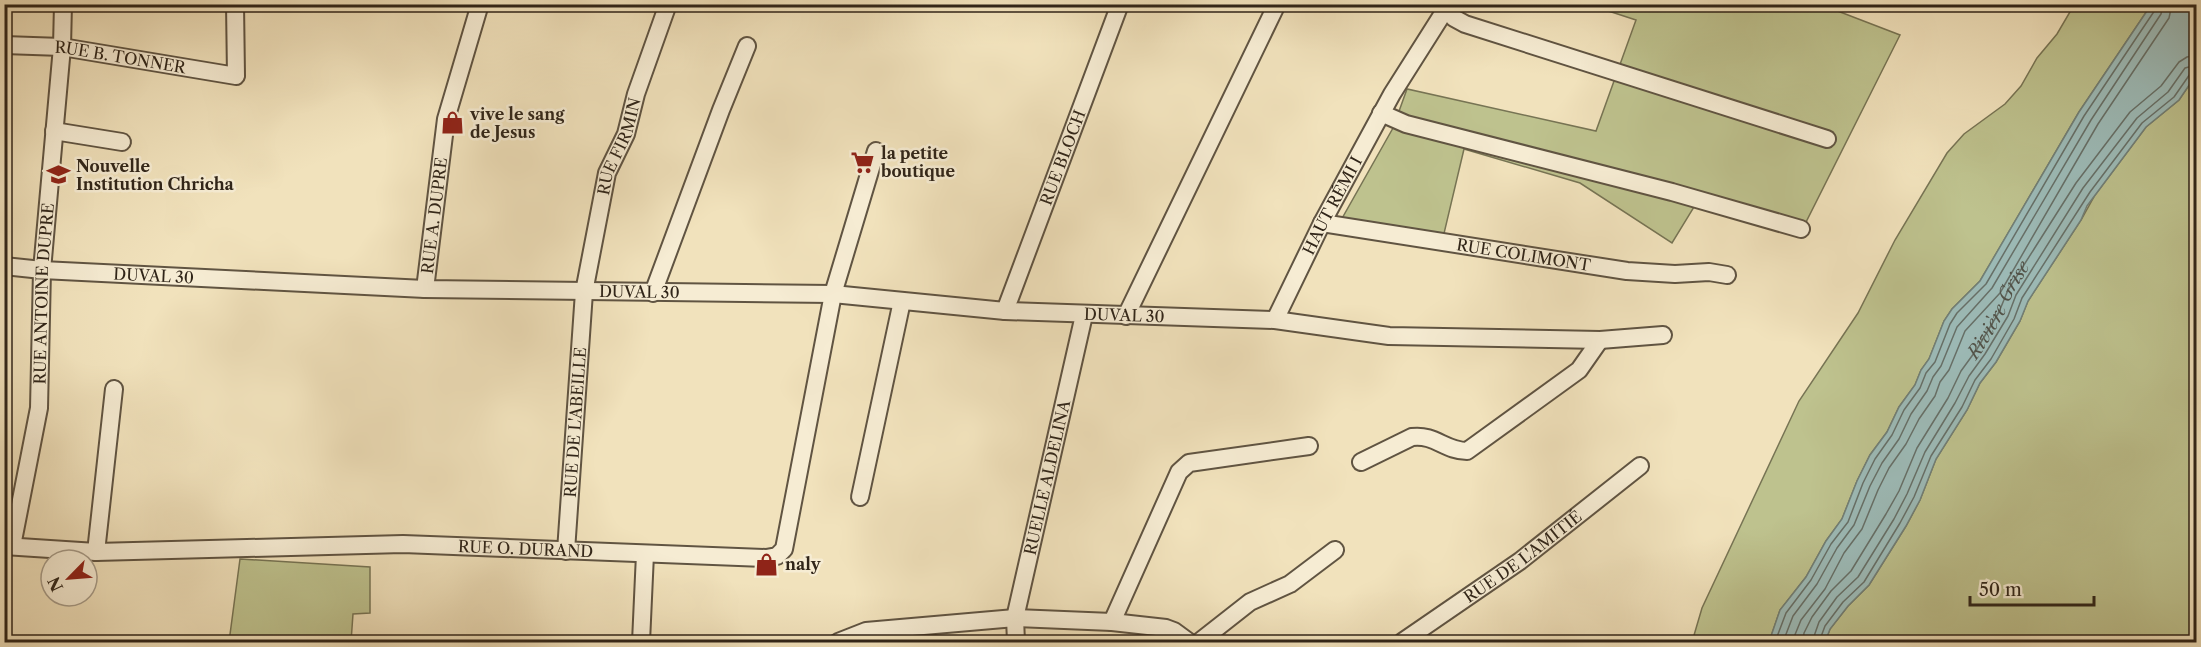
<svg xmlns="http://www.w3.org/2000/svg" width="2201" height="647" font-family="'Libre Caslon Text',serif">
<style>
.green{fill:#bec28e;stroke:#777454;stroke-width:1.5}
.water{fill:#9dbcb9;stroke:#718079;stroke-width:1.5}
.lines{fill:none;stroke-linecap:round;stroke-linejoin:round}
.shore{stroke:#667069;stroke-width:1.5}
.minor-casing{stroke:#605442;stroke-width:20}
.minor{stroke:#f6ecd3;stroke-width:16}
.labels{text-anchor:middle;stroke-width:5;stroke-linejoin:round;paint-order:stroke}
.street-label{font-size:16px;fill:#302519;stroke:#f6ecd3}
.poi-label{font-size:16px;font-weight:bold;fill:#302519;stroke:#f6ecd3;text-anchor:start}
.water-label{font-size:18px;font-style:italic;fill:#515249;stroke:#f6ecd3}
</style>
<rect width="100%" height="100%" fill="#f1e2bc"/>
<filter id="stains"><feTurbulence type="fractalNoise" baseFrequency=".00333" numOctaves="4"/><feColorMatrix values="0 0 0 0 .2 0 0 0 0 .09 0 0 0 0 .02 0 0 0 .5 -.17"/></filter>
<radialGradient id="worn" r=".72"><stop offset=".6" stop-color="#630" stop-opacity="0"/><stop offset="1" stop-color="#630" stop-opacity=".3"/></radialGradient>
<!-- green -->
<g class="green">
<path d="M 1590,5 L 1822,5 L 1900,35 L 1805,224 L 1700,197 L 1672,243 L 1580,183 L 1464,149 L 1442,242 L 1340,222 L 1393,128 L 1407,89 L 1596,131 L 1636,20 Z"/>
<path d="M 2074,5 L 2151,5 L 2079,112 L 1980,281 L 1952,309 L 1944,321 L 1929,359 L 1921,370 L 1915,385 L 1899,407 L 1887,432 L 1870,455 L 1857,481 L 1842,519 L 1826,541 L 1806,577 L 1780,610 L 1769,642 L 1692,642 L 1702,608 L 1799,401 L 1858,313 L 1895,240 L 1947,153 L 1964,134 L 2005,104 L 2021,86 L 2037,58 L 2057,34 Z"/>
<path d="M 2196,75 L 2196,642 L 1825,642 L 1830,629 L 1848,606 L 1869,585 L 1906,526 L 1920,500 L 1936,459 L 1967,410 L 1980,383 L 1996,362 L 2020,321 L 2028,301 L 2081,220 L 2095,195 L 2146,127 L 2179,100 Z"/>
<path d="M 240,559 L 370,567 L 370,613 L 353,614 L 351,642 L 229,642 Z"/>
</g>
<!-- water -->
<path class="water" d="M 2151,5 L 2196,5 L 2196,75 L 2179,100 L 2146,127 L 2087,206 L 2081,220 L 2028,301 L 2020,321 L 1996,362 L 1980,383 L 1967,410 L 1936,459 L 1920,500 L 1906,526 L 1869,585 L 1848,606 L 1830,629 L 1825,642 L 1769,642 L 1780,610 L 1806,577 L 1826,541 L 1842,519 L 1857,481 L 1870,455 L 1887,432 L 1899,407 L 1915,385 L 1921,370 L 1929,359 L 1944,321 L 1952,309 L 1980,281 L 2079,112 Z"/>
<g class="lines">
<!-- shore -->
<g class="shore">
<path d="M 1775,642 L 1786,613 L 1811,580 L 1831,544 L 1848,522 L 1863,483 L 1875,459 L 1892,435 L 1904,410 L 1920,388 L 1926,373 L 1935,362 L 1950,324 L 1957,313 L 1986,284 L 2084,116 L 2155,10 L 2156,4"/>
<path d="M 1783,642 L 1793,616 L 1817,584 L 1837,548 L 1854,525 L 1870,486 L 1882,463 L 1899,439 L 1911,414 L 1927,391 L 1933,377 L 1941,366 L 1957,327 L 1992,288 L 2091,120 L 2161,14 L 2163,4"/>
<path d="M 1792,642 L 1801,620 L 1825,589 L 1844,553 L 1862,529 L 1878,490 L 1889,468 L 1906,444 L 1919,419 L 1935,396 L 1940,382 L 1949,370 L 1965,331 L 2000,293 L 2098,124 L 2169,18 L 2172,4"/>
<path id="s1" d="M 1803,642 L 1804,633 L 1812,617 L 1831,591 L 1851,571 L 1886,514 L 1899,491 L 1917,448 L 1948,398 L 1961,371 L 1977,349 L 1999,312 L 2008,290 L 2076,183 L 2130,112 L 2161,86 L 2179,62 L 2187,57 L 2196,55"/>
<path d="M 1812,642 L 1819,622 L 1837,597 L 1858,577 L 1894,519 L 1907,494 L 1925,452 L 1955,403 L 1969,376 L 1985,354 L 2008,316 L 2016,295 L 2083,188 L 2137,118 L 2168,92 L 2185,68 L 2196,65"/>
<path d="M 1819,642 L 1825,626 L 1843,602 L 1864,582 L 1900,523 L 1914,497 L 1931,456 L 1962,407 L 1975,380 L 1991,359 L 2014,319 L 2022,298 L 2090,192 L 2142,123 L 2174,97 L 2190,74 L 2196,72"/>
</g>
<defs>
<g id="minor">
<path d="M 1444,4 L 1454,18 L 1465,24 L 1827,139"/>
<path id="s2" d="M 4,45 L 62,47 L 236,76 L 235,4"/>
<path d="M 1381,113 L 1406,124 L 1672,192 L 1801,229"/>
<path d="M 54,131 L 122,142"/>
<path id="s3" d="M 1322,223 L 1627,271 L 1675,274 L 1709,272 L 1727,275"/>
<path id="s4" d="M 4,266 L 42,270 L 425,289 L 833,294 L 1005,311 L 1275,320 L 1389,336 L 1600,340 L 1663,335"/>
<path id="s5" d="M 425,289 L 446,119 L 480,4"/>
<path d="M 653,293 L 721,110 L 747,46"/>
<path id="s6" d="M 1005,311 L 1120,4"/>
<path d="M 1126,316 L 1277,4"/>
<path id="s7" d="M 1275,320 L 1322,223 L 1392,94 L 1449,4"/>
<path d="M 1361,462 L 1412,437 C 1435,434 1445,451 1467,451 L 1579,370 L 1600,340"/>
<path d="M 860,497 L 902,301"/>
<path id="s8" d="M 4,546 L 96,552 L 403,544 L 766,558 L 777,556 L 784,549 L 833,294 L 876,151"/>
<path id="s9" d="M 12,546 L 39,408 L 42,270 L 62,47 L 63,4"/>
<path id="s10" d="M 566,551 L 584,292 L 607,173 L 626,134 L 636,94 L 668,4"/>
<path d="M 96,552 L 114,389"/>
<path d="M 1112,622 L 1179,472 L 1189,463 L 1309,446"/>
<path d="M 641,642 L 645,554"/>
<path d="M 838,642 L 866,631 L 1015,618 L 1112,622 L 1166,628 L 1174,631 L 1189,642"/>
<path id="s11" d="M 1016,642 L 1015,618 L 1084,315"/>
<path d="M 1199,642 L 1250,602 L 1290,584 L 1335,550"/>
<path id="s12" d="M 1402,642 L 1520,561 L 1640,466"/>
</g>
</defs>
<!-- minor casing -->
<use href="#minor" class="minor-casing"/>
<!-- minor -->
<use href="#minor" class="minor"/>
</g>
<!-- icons -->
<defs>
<symbol id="shop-bare" viewBox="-9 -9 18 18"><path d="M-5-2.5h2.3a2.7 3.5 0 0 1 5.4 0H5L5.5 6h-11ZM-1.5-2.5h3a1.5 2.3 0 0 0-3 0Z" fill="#8f2418" stroke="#f6ecd3" stroke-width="2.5" paint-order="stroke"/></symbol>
<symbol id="supermarket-bare" viewBox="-9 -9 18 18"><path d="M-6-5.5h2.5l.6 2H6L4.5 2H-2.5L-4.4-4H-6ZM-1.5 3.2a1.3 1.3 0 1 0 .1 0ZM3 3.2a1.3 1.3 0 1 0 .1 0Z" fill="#8f2418" stroke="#f6ecd3" stroke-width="2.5" paint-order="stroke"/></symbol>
<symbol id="school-bare" viewBox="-9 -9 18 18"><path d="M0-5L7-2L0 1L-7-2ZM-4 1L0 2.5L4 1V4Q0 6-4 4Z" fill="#8f2418" stroke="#f6ecd3" stroke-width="2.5" paint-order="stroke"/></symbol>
</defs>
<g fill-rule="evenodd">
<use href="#shop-bare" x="436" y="106" width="33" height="33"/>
<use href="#supermarket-bare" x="846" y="146" width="33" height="33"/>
<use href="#school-bare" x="42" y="158" width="33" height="33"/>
<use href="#shop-bare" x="750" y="548" width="33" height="33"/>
</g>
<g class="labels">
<!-- street labels -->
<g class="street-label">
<text dy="6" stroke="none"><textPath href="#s2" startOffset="117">RUE B. TONNER</textPath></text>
<text dy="6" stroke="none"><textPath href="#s10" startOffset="410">RUE FIRMIN</textPath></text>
<text dy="6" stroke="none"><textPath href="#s6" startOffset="164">RUE BLOCH</textPath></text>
<text dy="6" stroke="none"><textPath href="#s7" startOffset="128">HAUT RÉMI I</textPath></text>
<text dy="6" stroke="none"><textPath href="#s5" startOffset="74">RUE A. DUPRE</textPath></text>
<text dy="6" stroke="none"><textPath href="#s3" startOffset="204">RUE COLIMONT</textPath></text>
<text dy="6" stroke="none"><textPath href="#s4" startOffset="150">DUVAL 30</textPath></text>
<text dy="6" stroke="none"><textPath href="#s4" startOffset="636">DUVAL 30</textPath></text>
<text dy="6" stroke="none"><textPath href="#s9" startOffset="255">RUE ANTOINE DUPRE</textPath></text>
<text dy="6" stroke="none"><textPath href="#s4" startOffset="1122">DUVAL 30</textPath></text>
<text dy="6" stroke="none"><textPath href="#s10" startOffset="129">RUE DE L'ABEILLE</textPath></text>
<text dy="6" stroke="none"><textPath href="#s11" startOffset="168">RUELLE ALDELINA</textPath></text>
<text dy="6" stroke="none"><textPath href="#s8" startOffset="522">RUE O. DURAND</textPath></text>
<text dy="6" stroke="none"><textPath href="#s12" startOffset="148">RUE DE L'AMITIÉ</textPath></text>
</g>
<!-- poi labels -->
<g class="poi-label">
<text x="470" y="120">vive le sang<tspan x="470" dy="18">de Jesus</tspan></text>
<text x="881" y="159">la petite<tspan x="881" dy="18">boutique</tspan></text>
<text x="76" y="172">Nouvelle<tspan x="76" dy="18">Institution Chricha</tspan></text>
<text x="785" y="570">naly</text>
</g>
<!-- water labels -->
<g class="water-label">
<text dy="6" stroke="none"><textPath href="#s1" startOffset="388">Rivière Grise</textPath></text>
</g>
</g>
<!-- margin -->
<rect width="2201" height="647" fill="none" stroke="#f1e2bc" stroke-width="24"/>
<rect x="6" y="6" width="2189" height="635" fill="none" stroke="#302519" stroke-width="3"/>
<rect x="12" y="12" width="2177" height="623" fill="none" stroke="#302519" stroke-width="1.5"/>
<!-- north arrow -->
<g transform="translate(69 578) rotate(245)"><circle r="28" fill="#f6ecd3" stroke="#a79c89" stroke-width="1.5"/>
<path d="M0-4.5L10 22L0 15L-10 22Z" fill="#8f2418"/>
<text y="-9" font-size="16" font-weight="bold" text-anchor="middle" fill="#302519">N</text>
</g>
<!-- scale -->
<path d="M1970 596v9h124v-9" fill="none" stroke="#302519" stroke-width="3"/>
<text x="1979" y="596" font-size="18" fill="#302519" stroke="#f6ecd3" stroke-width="4.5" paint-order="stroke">50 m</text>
<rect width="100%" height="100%" filter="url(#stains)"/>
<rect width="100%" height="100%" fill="url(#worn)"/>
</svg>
